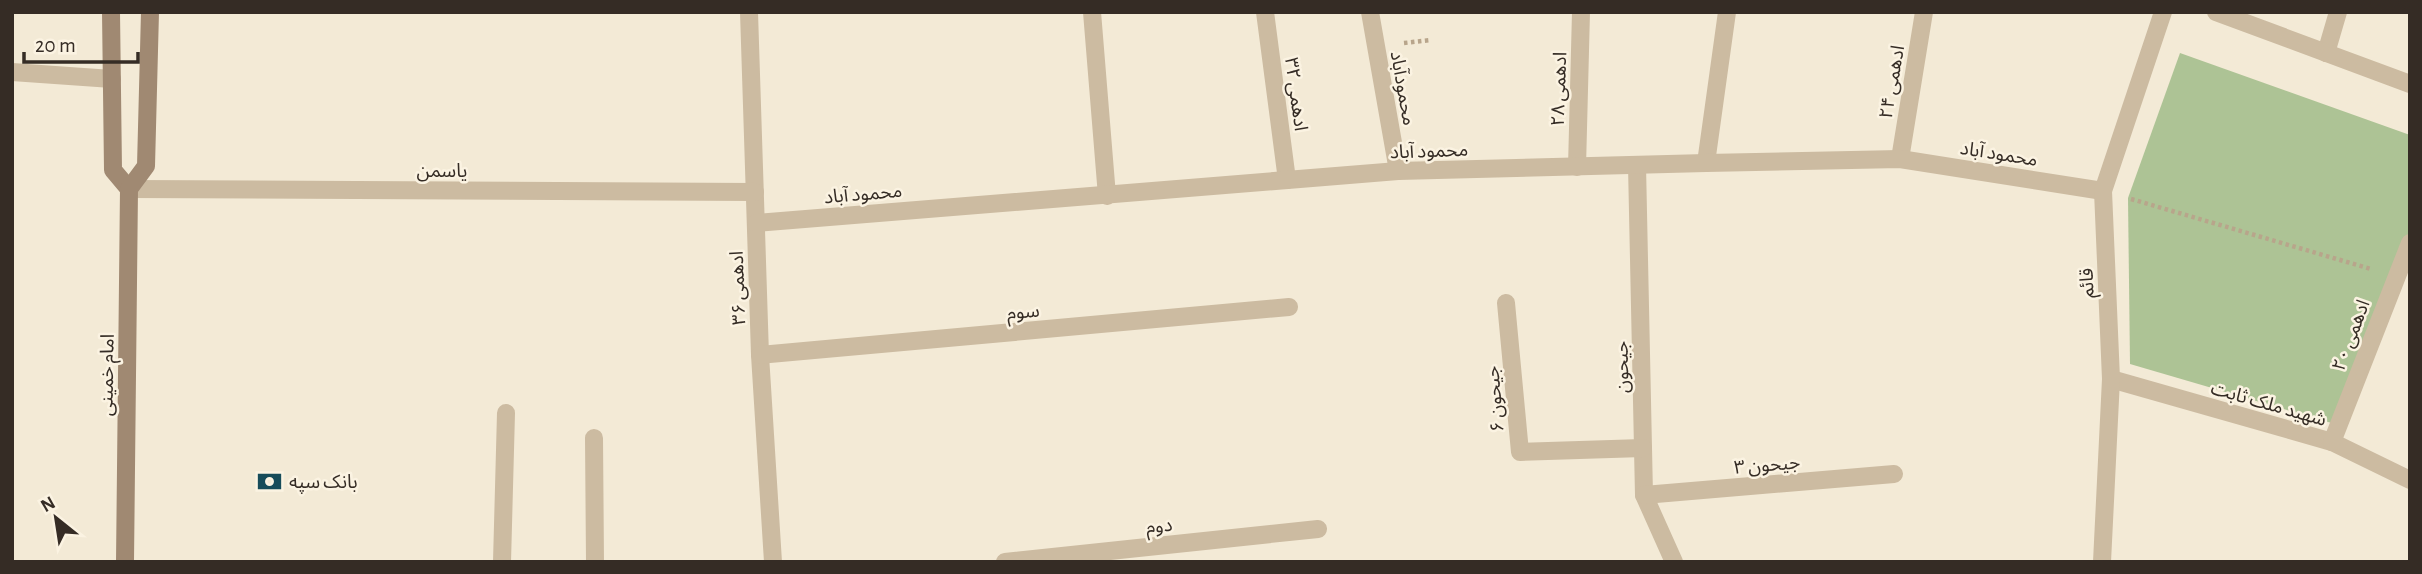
<svg xmlns="http://www.w3.org/2000/svg" width="2422" height="574" font-family="'Alegreya Sans','Noto Sans Arabic',sans-serif">
<style>
.green{fill:#adc395}
.lines{fill:none;stroke-linecap:round;stroke-linejoin:round}
.path{stroke:#b8a58b;stroke-width:4.5;stroke-dasharray:3.5 3.5;stroke-linecap:butt}
.minor{stroke:#ccbba1;stroke-width:18}
.tertiary{stroke:#ccbba1;stroke-width:18}
.secondary{stroke:#a08972;stroke-width:18}
.labels{text-anchor:middle;stroke-width:5;stroke-linejoin:round;paint-order:stroke}
.street-label{font-size:19px;fill:#352c25;stroke:#fbf3e2}
.poi-label{font-size:19px;fill:#352c25;stroke:#fbf3e2;text-anchor:start}
</style>
<rect width="100%" height="100%" fill="#f3ead6"/>
<!-- green -->
<path class="green" d="M 2180,53 L 2410,135 L 2410,242 L 2335,424 L 2130,364 L 2128,198 Z"/>
<g class="lines">
<!-- path -->
<g class="path">
<path d="M 1404,43 L 1431,40"/>
<path d="M 2131,199 L 2371,269"/>
</g>
<!-- minor -->
<g class="minor">
<path d="M 749,12 L 760,355 L 773,562"/>
<path d="M 1092,12 L 1107,196"/>
<path d="M 1265,12 L 1287,180"/>
<path d="M 1370,12 L 1398,171"/>
<path d="M 2326,53 L 2338,12"/>
<path d="M 12,72 L 112,79"/>
<path d="M 1900,159 L 1924,12"/>
<path d="M 1706,163 L 1727,12"/>
<path d="M 1637,165 L 1644,495 L 1674,562"/>
<path d="M 1577,167 L 1581,12"/>
<path d="M 129,189 L 755,192"/>
<path d="M 756,223 L 1398,171 L 1706,163 L 1900,159 L 2103,191"/>
<path d="M 1506,303 L 1520,452 L 1643,448"/>
<path d="M 760,355 L 1289,307"/>
<path d="M 2111,379 L 2332,442 L 2410,480"/>
<path d="M 594,438 L 595,562"/>
<path d="M 2332,442 L 2410,243"/>
<path d="M 1644,495 L 1894,474"/>
<path d="M 502,562 L 506,413"/>
<path d="M 1005,562 L 1318,529"/>
<path d="M 2102,562 L 2111,379 L 2103,191 L 2163,12"/>
</g>
<!-- tertiary -->
<path class="tertiary" d="M 2216,12 L 2410,84"/>
<!-- secondary -->
<g class="secondary">
<path d="M 111,12 L 113,170 L 129,189"/>
<path d="M 125,562 L 129,189 L 146,166 L 150,12"/>
</g>
</g>
<!-- icons -->
<defs>
<symbol id="bank-bare" viewBox="-9 -9 18 18"><path d="M-6-4H6V4H-6ZM0-2.3a2.3 2.3 0 1 0 0 4.6a2.3 2.3 0 1 0 0-4.6Z" fill="#174c5a" stroke="#fbf3e2" stroke-width="2.5" paint-order="stroke"/></symbol>
</defs>
<g fill-rule="evenodd">
<use href="#bank-bare" x="252" y="464" width="35" height="35"/>
</g>
<g class="labels">
<!-- street labels -->
<g class="street-label">
<text transform="translate(1891 82) rotate(-80)" y="7">ادهمی ۲۴</text>
<text transform="translate(1404 88) rotate(80)" y="7">محمودآباد</text>
<text transform="translate(1558 89) rotate(-88)" y="7">ادهمی ۲۸</text>
<text transform="translate(1297 94) rotate(82)" y="7">ادهمی ۳۲</text>
<text transform="translate(1429 150) rotate(-2)" y="7">محمود آباد</text>
<text transform="translate(1999 153) rotate(9)" y="7">محمود آباد</text>
<text x="442" y="177">یاسمن</text>
<text transform="translate(863 193) rotate(-5)" y="7">محمود آباد</text>
<text transform="translate(2086 283) rotate(-92)" y="7">قائم</text>
<text transform="translate(737 288) rotate(-92)" y="7">ادهمی ۳۶</text>
<text transform="translate(1023 311) rotate(-5)" y="7">سوم</text>
<text transform="translate(2350 335) rotate(-69)" y="7">ادهمی ۲۰</text>
<text transform="translate(1621 367) rotate(-91)" y="7">جیحون</text>
<text transform="translate(106 375) rotate(-89)" y="7">امام خمینی</text>
<text transform="translate(1494 399) rotate(-95)" y="7">جیحون ۶</text>
<text transform="translate(2269 403) rotate(16)" y="7">شهید ملک ثابت</text>
<text transform="translate(1767 464) rotate(-5)" y="7">جیحون ۳</text>
<text transform="translate(1159 525) rotate(-6)" y="7">دوم</text>
</g>
<!-- poi labels -->
<g class="poi-label">
<text x="289" y="488">بانک سپه</text>
</g>
</g>
<!-- border -->
<rect width="2422" height="574" fill="none" stroke="#352c25" stroke-width="28"/>
<!-- north arrow -->
<g transform="translate(56 518) rotate(330)" stroke="#fbf3e2" stroke-width="5" paint-order="stroke">
<path d="M0-5L12 26L0 18L-12 26Z" fill="#352c25"/>
<text y="-10" font-size="19" font-weight="bold" text-anchor="middle" fill="#352c25">N</text>
</g>
<!-- scale -->
<path d="M24 52v10h114v-10" fill="none" stroke="#352c25" stroke-width="3.5"/>
<text x="35" y="52" font-size="21" fill="#352c25" stroke="#fbf3e2" stroke-width="5" paint-order="stroke">20 m</text>
</svg>
